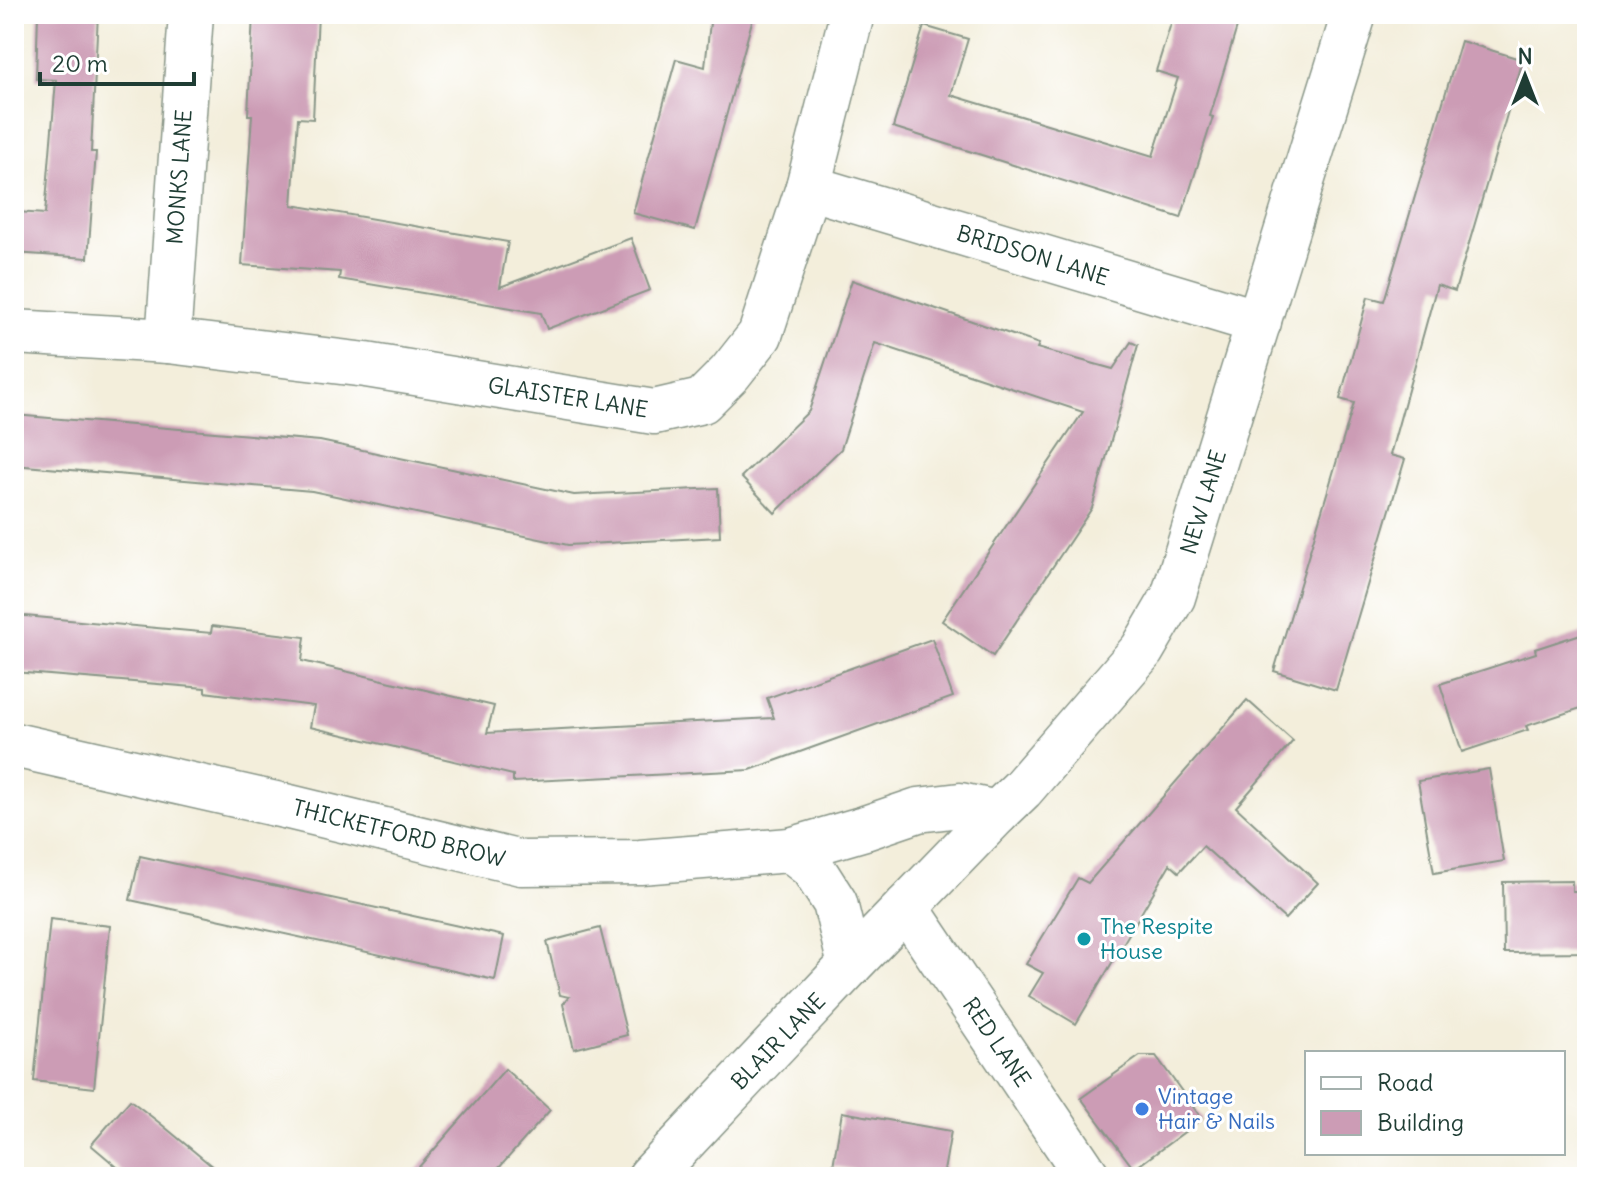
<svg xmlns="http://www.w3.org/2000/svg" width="1601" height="1191" font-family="Delius,sans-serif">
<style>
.building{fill:#cc9cb5}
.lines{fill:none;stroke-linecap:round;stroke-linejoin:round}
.minor-casing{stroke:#899688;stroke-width:47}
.tertiary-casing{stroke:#899688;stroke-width:47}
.minor{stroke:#fff;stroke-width:44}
.tertiary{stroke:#fff;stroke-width:44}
.culture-dot{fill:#0f9aa8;stroke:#fff;stroke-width:3}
.shop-dot{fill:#3f7fe0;stroke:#fff;stroke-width:3}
.labels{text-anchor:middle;stroke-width:6;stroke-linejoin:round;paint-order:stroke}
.street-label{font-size:22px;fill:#1f3d34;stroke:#fff}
.culture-label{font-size:22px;fill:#0d838f;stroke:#fff;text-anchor:start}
.shop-label{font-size:22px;fill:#366cbe;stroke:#fff;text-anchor:start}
</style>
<rect width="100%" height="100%" fill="#fff"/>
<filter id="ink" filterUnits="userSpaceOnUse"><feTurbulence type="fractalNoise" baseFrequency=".0125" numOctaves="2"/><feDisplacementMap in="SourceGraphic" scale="16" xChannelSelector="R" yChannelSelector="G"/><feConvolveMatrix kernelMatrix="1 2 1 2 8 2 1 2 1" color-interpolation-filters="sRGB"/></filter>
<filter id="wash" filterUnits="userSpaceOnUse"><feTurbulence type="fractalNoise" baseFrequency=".006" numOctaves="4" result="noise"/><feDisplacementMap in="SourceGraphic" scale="32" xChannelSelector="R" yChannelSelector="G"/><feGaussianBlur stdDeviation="1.8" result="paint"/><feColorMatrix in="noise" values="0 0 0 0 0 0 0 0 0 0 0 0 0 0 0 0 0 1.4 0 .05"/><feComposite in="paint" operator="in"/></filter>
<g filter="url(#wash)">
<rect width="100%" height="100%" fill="#f3eedb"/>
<g id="blocks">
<!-- building -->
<g class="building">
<path d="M 38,14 L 98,14 L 91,152 L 96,152 L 88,258 L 14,253 L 17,212 L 45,214 L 56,80 L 36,79 Z"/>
<path d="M 253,14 L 318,14 L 313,119 L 298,118 L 292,205 L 508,242 L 500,287 L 631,238 L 650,290 L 547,329 L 541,313 L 339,279 L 340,272 L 242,265 L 252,115 L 248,115 Z"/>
<path d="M 711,14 L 754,14 L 695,230 L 633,213 L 676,59 L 705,67 Z"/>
<path d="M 1174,14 L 1241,14 L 1210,116 L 1213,117 L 1181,218 L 893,127 L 924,26 L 968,39 L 951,95 L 1153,156 L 1178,78 L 1156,71 Z"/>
<path d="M 1461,41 L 1523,60 L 1455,291 L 1437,285 L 1390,455 L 1405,459 L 1336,690 L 1274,671 L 1354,403 L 1340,399 L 1368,297 L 1384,301 Z"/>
<path d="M 852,280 L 1039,344 L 1037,348 L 1113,369 L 1131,342 L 1138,345 L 1092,508 L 993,656 L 942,621 L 1083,412 L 875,343 L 841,449 L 775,513 L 741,477 L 809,411 Z"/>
<path d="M 14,415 L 320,441 L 574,495 L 718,488 L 720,537 L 568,545 L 312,491 L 14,465 Z"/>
<path d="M 14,615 L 211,633 L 212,626 L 305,637 L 302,661 L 494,706 L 487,733 L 774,718 L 767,698 L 932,639 L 953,697 L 750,770 L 513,782 L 513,775 L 310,727 L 314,706 L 205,692 L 205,688 L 14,672 Z"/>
<path d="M 1587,632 L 1587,706 L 1526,726 L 1528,730 L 1462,752 L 1440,684 L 1536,653 L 1535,649 Z"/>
<path d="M 1247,700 L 1293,741 L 1236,807 L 1318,883 L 1285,919 L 1203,846 L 1179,872 L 1170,864 L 1076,1024 L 1029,996 L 1043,973 L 1026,964 L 1078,878 L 1088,883 Z"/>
<path d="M 1489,769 L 1504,861 L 1434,873 L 1418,781 Z"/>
<path d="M 140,856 L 504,936 L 495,980 L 130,900 Z"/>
<path d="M 1572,881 L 1572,891 L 1587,891 L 1587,952 L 1504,953 L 1503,882 Z"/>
<path d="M 50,919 L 110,926 L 94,1088 L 34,1081 Z"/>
<path d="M 600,928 L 627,1035 L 574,1049 L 563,1004 L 569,997 L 560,995 L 547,942 Z"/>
<path d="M 1140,1056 L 1156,1056 L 1202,1119 L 1134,1169 L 1081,1098 Z"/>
<path d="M 505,1069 L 550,1110 L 491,1177 L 410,1177 Z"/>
<path d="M 130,1100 L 161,1124 L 225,1177 L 129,1177 L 91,1145 Z"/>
<path d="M 842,1112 L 951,1131 L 943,1177 L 897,1177 L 833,1166 Z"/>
</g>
</g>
</g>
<g filter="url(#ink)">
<use href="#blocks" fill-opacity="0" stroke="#899688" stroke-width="2"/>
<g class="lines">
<defs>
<g id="minor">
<path d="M 808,187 L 1259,322"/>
<path d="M 14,332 L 168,341 L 366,365 L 654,412 L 702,401 L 730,373 L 760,335 L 808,187 L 852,14"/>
<path d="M 168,341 L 191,14"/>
<path d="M 14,745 L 289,807 L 521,863 L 640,862 L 790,850 L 865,828 L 918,810 L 960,805 L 997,813"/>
<path d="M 790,850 L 812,867 L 835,903 L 850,965"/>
<path d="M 906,907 L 1088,1177"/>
</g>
<path id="tertiary" d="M 650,1177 L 850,965 L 997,813 L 1022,789 L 1142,650 L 1173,597 L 1354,14"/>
</defs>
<!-- minor casing -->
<use href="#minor" class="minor-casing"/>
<!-- tertiary casing -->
<use href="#tertiary" class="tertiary-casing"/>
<!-- minor -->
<use href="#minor" class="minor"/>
<!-- tertiary -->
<use href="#tertiary" class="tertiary"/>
</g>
</g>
<!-- markers -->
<circle class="culture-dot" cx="1084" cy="939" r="8"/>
<circle class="shop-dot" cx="1142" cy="1109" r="8"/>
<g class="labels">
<!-- street labels -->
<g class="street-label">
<text transform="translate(179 177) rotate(-86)" y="8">MONKS LANE</text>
<text transform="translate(1033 255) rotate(17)" y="8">BRIDSON LANE</text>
<text transform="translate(568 397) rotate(9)" y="8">GLAISTER LANE</text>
<text transform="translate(1203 502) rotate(-73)" y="8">NEW LANE</text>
<text transform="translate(399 833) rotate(14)" y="8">THICKETFORD BROW</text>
<text transform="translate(778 1041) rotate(-46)" y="8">BLAIR LANE</text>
<text transform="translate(997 1042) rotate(56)" y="8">RED LANE</text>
</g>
<!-- culture labels -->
<g class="culture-label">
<text x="1100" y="934">The Respite<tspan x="1100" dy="25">House</tspan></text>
</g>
<!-- shop labels -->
<g class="shop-label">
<text x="1158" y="1104">Vintage<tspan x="1158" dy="25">Hair &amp; Nails</tspan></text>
</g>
</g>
<!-- margin -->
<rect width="1601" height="1191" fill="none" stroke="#fff" stroke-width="48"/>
<!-- legend -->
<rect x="1305" y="1051" width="260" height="104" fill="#ffffff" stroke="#a5b1ae" stroke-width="2"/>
<rect x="1321" y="1077" width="40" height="12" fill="#ffffff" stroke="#a5b1ae" stroke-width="2"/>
<text x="1377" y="1091" font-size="24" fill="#1f3d34">Road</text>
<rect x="1321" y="1111" width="40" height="24" fill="#cc9cb5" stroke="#a5b1ae" stroke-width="2"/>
<text x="1377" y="1131" font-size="24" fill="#1f3d34">Building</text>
<!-- north arrow -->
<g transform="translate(1525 76)" stroke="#ffffff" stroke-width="6" paint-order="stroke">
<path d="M0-6L14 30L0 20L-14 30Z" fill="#1f3d34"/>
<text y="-12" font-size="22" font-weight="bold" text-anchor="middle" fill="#1f3d34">N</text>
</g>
<!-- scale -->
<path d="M40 72v12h154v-12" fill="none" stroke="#1f3d34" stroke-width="4"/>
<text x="52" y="72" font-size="24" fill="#1f3d34" stroke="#ffffff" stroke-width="6" paint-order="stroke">20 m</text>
</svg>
